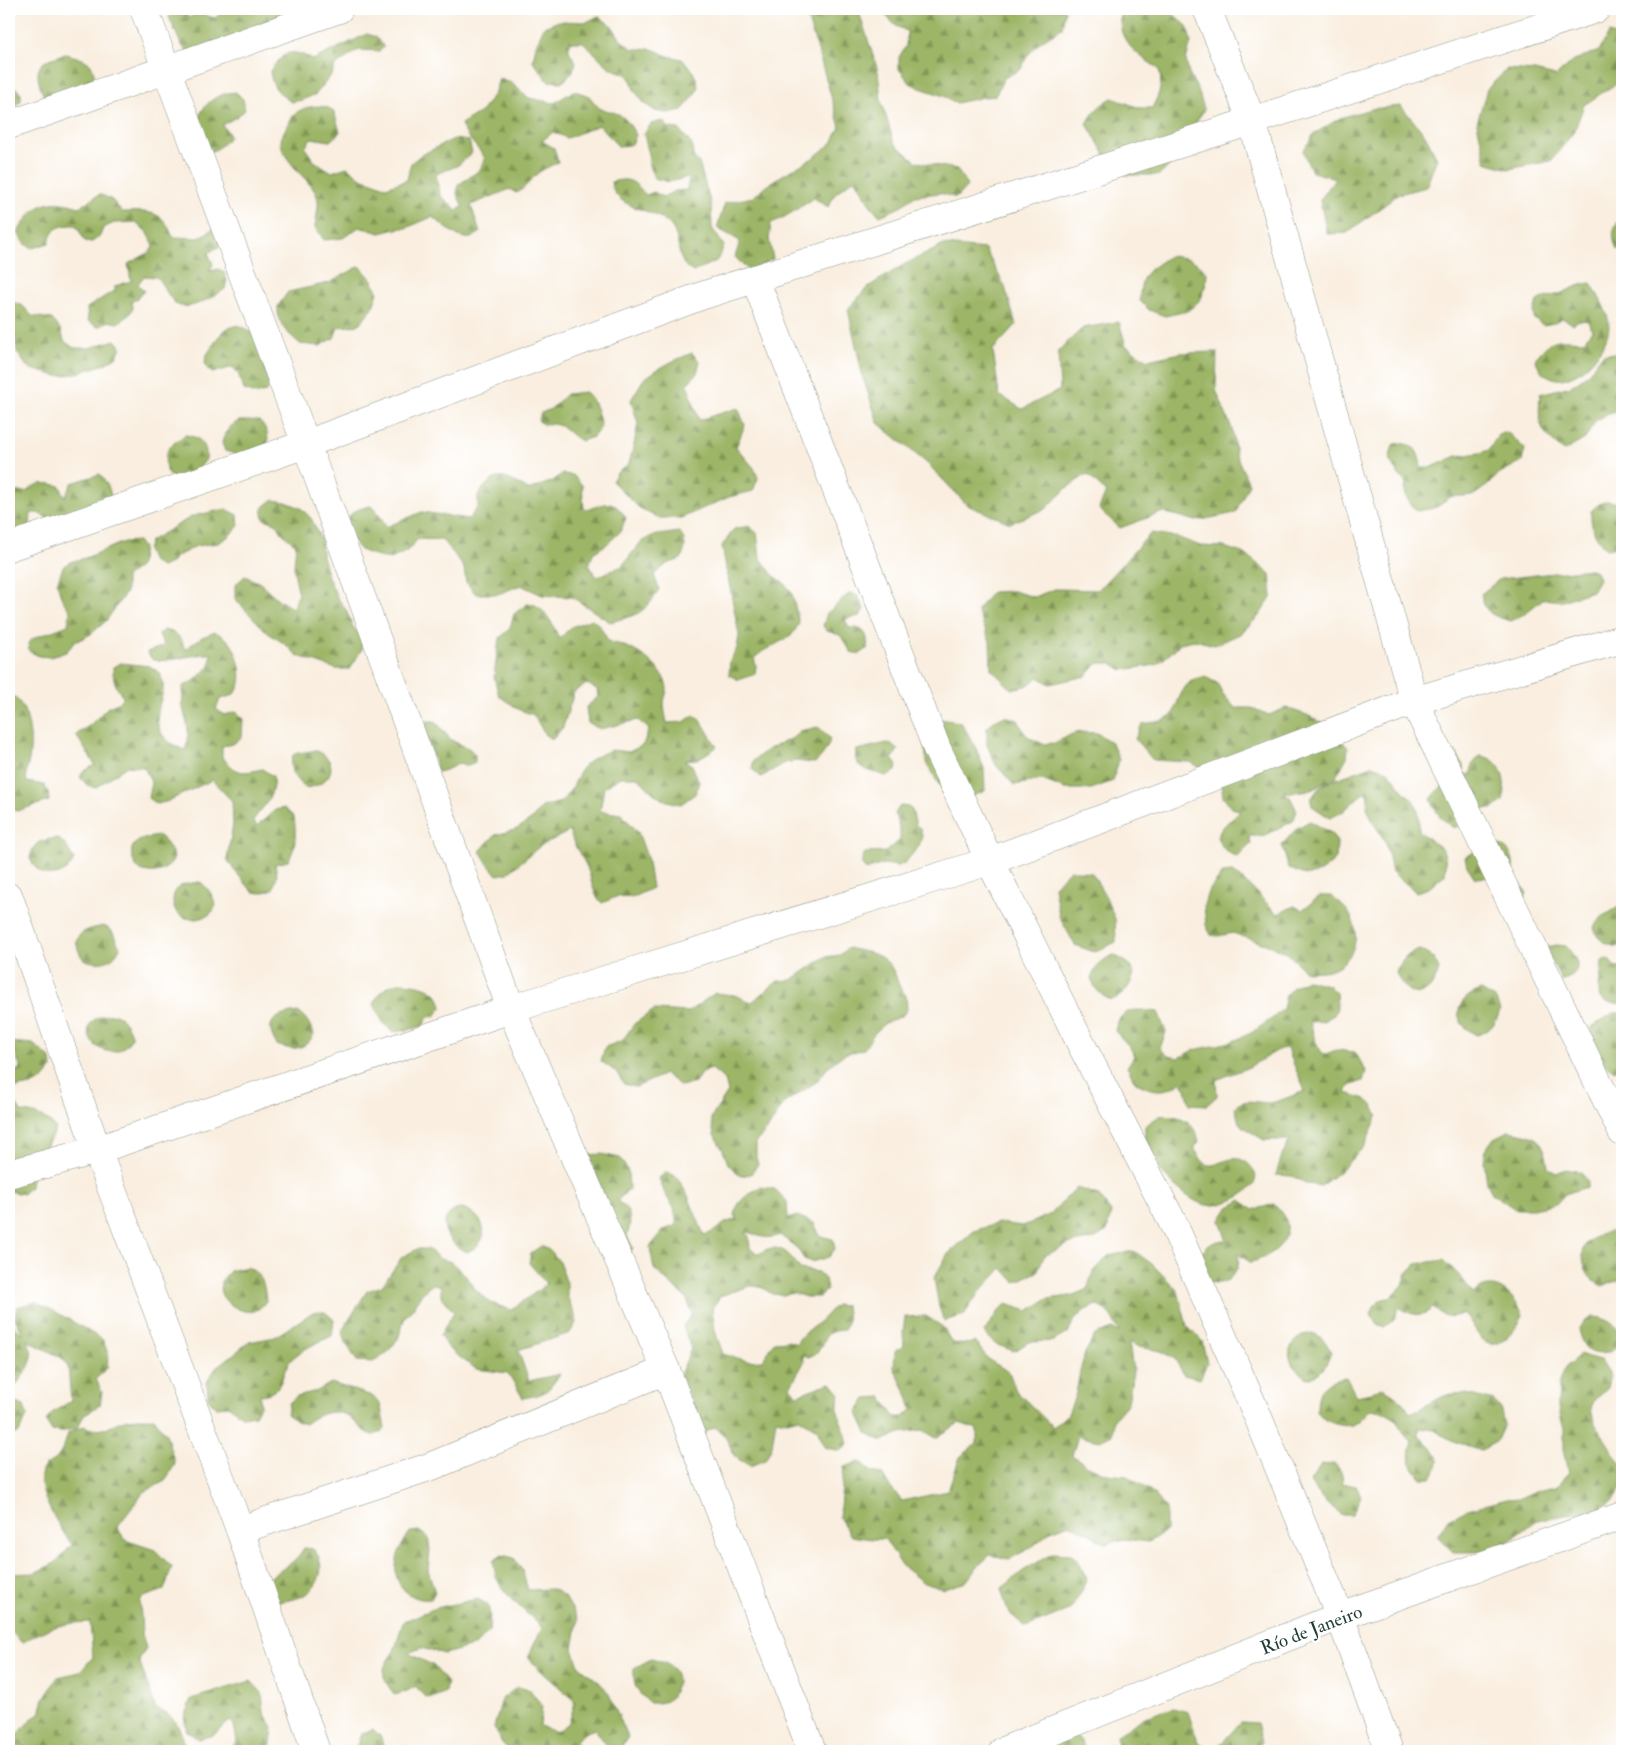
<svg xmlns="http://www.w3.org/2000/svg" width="1631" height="1760" font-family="'IM FELL Double Pica',serif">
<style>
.forest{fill:url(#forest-firs);stroke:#5e794d}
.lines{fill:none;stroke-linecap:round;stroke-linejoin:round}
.minor-casing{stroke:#8c968a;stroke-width:29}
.minor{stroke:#fff;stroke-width:28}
.labels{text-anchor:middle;stroke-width:5;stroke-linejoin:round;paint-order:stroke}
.street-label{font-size:19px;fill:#1f3d34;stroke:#fff}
</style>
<defs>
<pattern id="forest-firs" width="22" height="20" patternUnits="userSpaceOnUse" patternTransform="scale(1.25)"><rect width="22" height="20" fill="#9cb566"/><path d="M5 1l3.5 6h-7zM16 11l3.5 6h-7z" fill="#7f9455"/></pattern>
</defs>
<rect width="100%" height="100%" fill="#fff"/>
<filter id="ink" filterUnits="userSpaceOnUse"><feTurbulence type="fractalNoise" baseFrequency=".02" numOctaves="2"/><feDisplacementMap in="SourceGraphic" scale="10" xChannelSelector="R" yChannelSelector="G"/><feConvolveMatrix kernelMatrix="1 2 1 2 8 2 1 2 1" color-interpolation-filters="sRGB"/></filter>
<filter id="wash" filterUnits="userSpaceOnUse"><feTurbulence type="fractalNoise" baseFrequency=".0096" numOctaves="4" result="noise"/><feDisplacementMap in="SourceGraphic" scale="20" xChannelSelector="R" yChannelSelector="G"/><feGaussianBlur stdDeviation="1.12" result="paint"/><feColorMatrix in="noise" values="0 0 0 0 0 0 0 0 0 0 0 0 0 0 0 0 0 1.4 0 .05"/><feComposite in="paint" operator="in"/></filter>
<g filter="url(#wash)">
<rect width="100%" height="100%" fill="#f9eedf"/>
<!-- forest -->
<g class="forest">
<path d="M 174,9 L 184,11 L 189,18 L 197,13 L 215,18 L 220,14 L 220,9 L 312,9 L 187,52 L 181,44 L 169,17 Z"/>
<path d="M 804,9 L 858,9 L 878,71 L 881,100 L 894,143 L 917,162 L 957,169 L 967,186 L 956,198 L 940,193 L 915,196 L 898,208 L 880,216 L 871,206 L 855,178 L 835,194 L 828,207 L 814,198 C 800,207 787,217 771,223 L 769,239 L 773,259 L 749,271 L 735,257 L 740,241 L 717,228 L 725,203 L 753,197 L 776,179 L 813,158 L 832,143 L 840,127 L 816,44 Z"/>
<path d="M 888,9 L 995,9 L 997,11 L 1002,9 L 1063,9 L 1065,10 L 1062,28 L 1041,41 L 1027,56 L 1021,69 L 1004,78 L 995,96 L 984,97 L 956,103 L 944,96 L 920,88 L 910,83 L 899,69 L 899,57 L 906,46 L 907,31 L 896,26 L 886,16 Z"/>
<path d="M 1121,9 L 1162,9 L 1173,14 L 1187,26 L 1191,42 L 1186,60 L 1189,74 L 1198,90 L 1204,109 L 1175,160 L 1160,175 L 1126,175 L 1107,166 L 1104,153 L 1087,124 C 1093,111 1100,105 1112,98 L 1140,108 L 1152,108 C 1160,92 1163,86 1159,69 C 1135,53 1115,40 1121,9 Z"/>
<path d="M 598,16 L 612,26 L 622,41 L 633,49 L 652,49 L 668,56 L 682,59 L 691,68 L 697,80 L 698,89 L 690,101 L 682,110 L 668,113 L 655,111 L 644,103 L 634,90 L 632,82 L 627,75 L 610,68 L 583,42 L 569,42 L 569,51 L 576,63 L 572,73 L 563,82 L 548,81 L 533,61 L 536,45 L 544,27 L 559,21 L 587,22 Z"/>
<path d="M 1609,33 L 1622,37 L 1622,83 L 1614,85 L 1584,105 L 1574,132 L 1551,161 L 1508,169 L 1486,162 L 1477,123 L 1487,89 L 1507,69 L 1534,71 L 1556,76 L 1574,60 L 1599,51 Z"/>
<path d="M 367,34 L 376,37 L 384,47 L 380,51 L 358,50 L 335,66 L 332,74 L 316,94 L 302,100 L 291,102 C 278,92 272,88 270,71 C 284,52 290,47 313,60 Z"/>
<path d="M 66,54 C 87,60 94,60 95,83 L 45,99 C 33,71 34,61 66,54 Z"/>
<path d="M 499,79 L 510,82 L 529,98 L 554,103 L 574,91 L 588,95 L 600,109 C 621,113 625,116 636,135 L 632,144 L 619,147 L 599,125 L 567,138 L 553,132 L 542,141 L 554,148 L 558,162 C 551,166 542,169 537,174 C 530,180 525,189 516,193 L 510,189 L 471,205 L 480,233 C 477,234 473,238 470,238 C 457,240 442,223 432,217 L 406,228 L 400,228 L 380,233 L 359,227 L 343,238 L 324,240 L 315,227 C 316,220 319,206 318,200 C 316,183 285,166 281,143 C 280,137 291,117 296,113 C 305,106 328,102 334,113 C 337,119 338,126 340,132 L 330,141 L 311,138 L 305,148 L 314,161 L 332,172 L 347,167 L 361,178 L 386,187 L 407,180 L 411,163 L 421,155 L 454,139 L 469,141 L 472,153 L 457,166 L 436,174 L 440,195 L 457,210 L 463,207 L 457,194 L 458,185 L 480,170 L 485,158 C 477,146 466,138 461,124 L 482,111 L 494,94 Z"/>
<path d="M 9,81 L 21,93 L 21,101 L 14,106 L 9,106 Z"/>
<path d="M 236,92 L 243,99 L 245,110 L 236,117 L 222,125 L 228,132 L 229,138 L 217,149 L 208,152 L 193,131 C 201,108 210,94 236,92 Z"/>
<path d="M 1401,106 L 1425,135 L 1437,158 L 1426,187 L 1399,194 L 1347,233 L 1327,234 L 1320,200 L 1336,178 L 1312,172 L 1303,151 L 1314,134 L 1340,118 L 1371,109 Z"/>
<path d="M 663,121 L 669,128 L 679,129 L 692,145 L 693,156 L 699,163 L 711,205 L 712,228 L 724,246 L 718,260 L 693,272 C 690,270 686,267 684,264 C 675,250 682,234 666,221 C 647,207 615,209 611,182 C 631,177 633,181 646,195 L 654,192 L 663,197 L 675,191 L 687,190 L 689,177 L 669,182 L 654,178 L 649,166 L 649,155 L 644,134 L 651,124 Z"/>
<path d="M 100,194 L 112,200 L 122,212 C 135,212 156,209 165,222 C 169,226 170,232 173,237 L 199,238 L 219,225 L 225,246 L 216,248 L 208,253 L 213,264 L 210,271 L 219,269 L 224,272 L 227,280 L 225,289 C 214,296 187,314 175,303 C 168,296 163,285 157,277 L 144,276 L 138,284 L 144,291 L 137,299 L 131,302 L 133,309 L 126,318 L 117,323 L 108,321 L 98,327 L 88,321 L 87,308 L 112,292 L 115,292 L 115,286 L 131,281 L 128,264 L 150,252 L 154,245 L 148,233 L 136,222 L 114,223 L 103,228 L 100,236 L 92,242 L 85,241 L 76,225 C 61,225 52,227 49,243 L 33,248 L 24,244 L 18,232 C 34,204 48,197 79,207 Z"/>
<path d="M 1622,218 L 1622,250 L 1617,249 C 1612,238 1611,227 1622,218 Z"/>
<path d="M 944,245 L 985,249 L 1005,287 L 1016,325 L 993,350 L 999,395 L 1022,409 L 1060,390 L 1058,351 L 1083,328 L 1119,322 L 1126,346 L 1148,360 L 1180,353 L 1217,352 L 1216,390 L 1232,429 L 1236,455 L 1249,484 L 1235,513 L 1196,521 L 1163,512 L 1120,528 L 1099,509 L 1106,492 L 1087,474 L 1068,487 L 1046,509 L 1010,523 L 967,505 L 929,465 L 878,423 L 863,378 L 848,309 L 868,287 L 905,264 Z"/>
<path d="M 1169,256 C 1188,258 1194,258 1207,273 L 1206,284 L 1201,299 L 1188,311 L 1165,316 L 1149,310 L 1140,301 C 1140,272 1147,272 1169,256 Z"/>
<path d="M 360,266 L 372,280 L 378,293 L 372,309 L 358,325 L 338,327 L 334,338 L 320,346 L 300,344 L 285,330 L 278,317 L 278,306 L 288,292 L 329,283 Z"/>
<path d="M 1591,283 C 1597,293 1609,314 1609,325 C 1609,347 1582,378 1560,379 C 1555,380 1547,375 1542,373 L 1535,359 C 1554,335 1556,340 1584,341 L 1592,330 L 1589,321 L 1579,320 L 1573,324 L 1562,318 L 1554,323 L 1543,325 L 1534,319 L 1534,312 L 1537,301 C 1547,296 1556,296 1564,292 C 1576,287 1578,285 1591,283 Z"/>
<path d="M 9,301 L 22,305 L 32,316 L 52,319 L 61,330 L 64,341 L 74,348 L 89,348 L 115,340 L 121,347 L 117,356 L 105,364 L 74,374 L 57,376 L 28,368 L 17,352 L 15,337 L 9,320 Z"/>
<path d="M 238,325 C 265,334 265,363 269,388 L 266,392 L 255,394 L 244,390 L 238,373 L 233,367 L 213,373 L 208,370 L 205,363 L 206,356 L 219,336 L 226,329 Z"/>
<path d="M 1622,351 L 1622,408 L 1596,420 L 1585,439 L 1564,451 C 1539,431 1538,425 1540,394 L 1571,386 L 1587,375 L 1603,354 L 1618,353 Z"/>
<path d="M 692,353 L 700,361 L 697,373 L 687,384 L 699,420 L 738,408 L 745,425 L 736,447 L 754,468 L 758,478 L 753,491 L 729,497 L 681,518 L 659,518 L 638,507 L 612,481 L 617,473 L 629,464 L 634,445 L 638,423 L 631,400 L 643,380 L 655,371 L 671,362 Z"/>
<path d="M 585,392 C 596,402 598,413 601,427 L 593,437 L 581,441 C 562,430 568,423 542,424 L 538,420 L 541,413 L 551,409 L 566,394 Z"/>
<path d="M 239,421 L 259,421 C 266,427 268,433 268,443 L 239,455 L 225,451 L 222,443 C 225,432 228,427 239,421 Z"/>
<path d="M 1507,432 L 1525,449 L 1522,461 L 1500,473 L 1488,485 L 1474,495 L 1449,497 C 1437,510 1432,508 1417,511 C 1408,501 1403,497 1406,483 C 1394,469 1385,462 1394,444 C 1414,442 1419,450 1421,468 L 1430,468 L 1457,456 L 1480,453 L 1489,450 L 1498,435 Z"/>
<path d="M 185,435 C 199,436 208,445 206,459 L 198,470 L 175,478 L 169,475 C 160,453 168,447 185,435 Z"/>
<path d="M 100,474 L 108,486 L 112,499 L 51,520 L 38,513 L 31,513 L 30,526 L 9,557 L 9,492 L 26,492 C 38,482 44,482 60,486 L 65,497 L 72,483 Z"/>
<path d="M 562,474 L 573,475 L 582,485 L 584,509 C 605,507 611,494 626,518 L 620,532 L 607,544 L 593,553 L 589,565 L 597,577 L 622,566 L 641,542 L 652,536 L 679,532 C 687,541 686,548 681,559 L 667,564 L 654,575 L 659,589 C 645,614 637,615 610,622 L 572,597 L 542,595 L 521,585 L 498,594 L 476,594 L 466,582 L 464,568 L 454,554 L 442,540 L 418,539 L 407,551 L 391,559 L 379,557 L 360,550 L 342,529 C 350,512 353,510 371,506 L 380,516 L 386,527 L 422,512 L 469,519 L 478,507 L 478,495 C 497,470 504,475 528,490 L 553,481 Z"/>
<path d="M 273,500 L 286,502 L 301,508 L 311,518 L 322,542 L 322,556 L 328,577 L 337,597 L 346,610 L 353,627 L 362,637 L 362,649 L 350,669 L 336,669 L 298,656 L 285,644 L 268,633 L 235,599 L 235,585 L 245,576 L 260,583 L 279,600 L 292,608 C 302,593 296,586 294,570 C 294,562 295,553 296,545 L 282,533 L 276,523 L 264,519 L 262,508 Z"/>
<path d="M 1607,501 L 1614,502 L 1622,513 L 1622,524 L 1618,528 L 1622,538 L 1613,548 L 1606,549 C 1595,537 1590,527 1591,511 L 1599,504 Z"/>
<path d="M 226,509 L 238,515 L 239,526 L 229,536 L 218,543 L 196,546 L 174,558 L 171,563 L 161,567 L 151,560 L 147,550 L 150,541 L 193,516 Z"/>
<path d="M 749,526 L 757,533 L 760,557 L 772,574 L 785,584 L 792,593 L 799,624 L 791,636 L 763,651 L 754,658 L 756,666 L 755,674 L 739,680 L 729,675 L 730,661 L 737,648 L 739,635 L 722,546 L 734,529 Z"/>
<path d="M 1151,533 L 1177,537 L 1200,546 L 1224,547 L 1245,554 L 1270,574 L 1272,596 L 1259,616 L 1240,634 L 1215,645 L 1194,640 L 1180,643 L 1172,652 L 1156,665 L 1122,670 L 1111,663 L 1098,663 L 1086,676 L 1050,684 L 1038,677 L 1027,686 L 1011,689 L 991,669 L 990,641 L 977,610 L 992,592 L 1013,591 L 1034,597 L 1055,589 L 1098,590 Z"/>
<path d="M 138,541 L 143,548 L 140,566 L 126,577 L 126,592 L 106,621 L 91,634 L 75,642 L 66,652 L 50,657 L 39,656 L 29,651 L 28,643 L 34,638 L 68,625 L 70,611 L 62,599 L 57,583 L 63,567 L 70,562 L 88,557 L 124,542 Z"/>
<path d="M 1590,569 L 1596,571 L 1599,579 L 1592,591 L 1562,601 L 1543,599 L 1524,614 L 1510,621 C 1492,615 1485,614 1481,594 L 1500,579 Z"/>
<path d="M 851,593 L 858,596 L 864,609 L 860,616 L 849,618 L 845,620 L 849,628 C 864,626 869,635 867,649 L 860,654 L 851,652 L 840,635 L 827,631 L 823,626 L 827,613 C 836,607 841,598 851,593 Z"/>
<path d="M 527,604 C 530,604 533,603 535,605 C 546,610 555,628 559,639 L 571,627 L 592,619 L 599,625 L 609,642 C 631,645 663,664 667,688 C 667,693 664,699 664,703 C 664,710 666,717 667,723 L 684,722 L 694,715 L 702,722 L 717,747 L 698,759 L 684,760 L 692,765 L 699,782 L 695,794 L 681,804 C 659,801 652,793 638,777 L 621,777 L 604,787 L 600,811 L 621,814 L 638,832 L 647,857 L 652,888 L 633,897 L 618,896 L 602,903 C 592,893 592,880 587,867 C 581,854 573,846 570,831 L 540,846 L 508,873 L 497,875 L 488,864 L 480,851 L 495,835 L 515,830 L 531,820 L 542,807 L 561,802 L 573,787 L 581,769 L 593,758 L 611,750 L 629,752 L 643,745 L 649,729 L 638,720 L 600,729 L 588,723 L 586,707 L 598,697 L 597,689 L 587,684 L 574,692 L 563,727 L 553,739 L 545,735 L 534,715 L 520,710 L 499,696 L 494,677 L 499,639 L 510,628 L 514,614 Z"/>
<path d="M 164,630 C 177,632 182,637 184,650 L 202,637 L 215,632 C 221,635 227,638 231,644 C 239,655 246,682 235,693 C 232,696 225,698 220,699 L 216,709 L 224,715 L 236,712 L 243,718 L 242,737 L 233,744 L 222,746 L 222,757 C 238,774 240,774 262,769 L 273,776 C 275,796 265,805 253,820 L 257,826 L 275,810 L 284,808 L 294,817 C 296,832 297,847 288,861 L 275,864 L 277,875 L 273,889 L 261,893 L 253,892 L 234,870 L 227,859 L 233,824 L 232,801 L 212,780 L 166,802 L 156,804 L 148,798 L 151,782 L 144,767 L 127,766 L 95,788 L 87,785 L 80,777 L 84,771 L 95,765 L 76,735 L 90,725 L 108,707 L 118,703 L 123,697 C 115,686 113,680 113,667 L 121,663 L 150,666 L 160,673 C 161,676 163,681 163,684 C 164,694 159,702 158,712 C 154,731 168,745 185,750 C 192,733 186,723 183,707 C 182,700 183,693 183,686 L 194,681 L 210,666 L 211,654 C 197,653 165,663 155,660 C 151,659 149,656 147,652 L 164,646 L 159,634 Z"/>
<path d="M 1205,677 L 1217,683 L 1223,694 L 1235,708 L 1252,708 L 1269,715 L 1286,708 L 1307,715 L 1330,727 L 1348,748 L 1347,757 L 1336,777 L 1311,790 L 1284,793 L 1290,797 L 1297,811 L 1293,821 L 1264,836 L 1249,836 L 1251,844 L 1238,857 C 1226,853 1222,848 1217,837 L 1222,828 L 1240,810 L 1231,808 L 1223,797 L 1222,788 L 1208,772 L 1189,762 L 1153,760 L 1135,739 L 1142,724 L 1162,721 L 1172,716 C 1180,698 1183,678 1205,677 Z"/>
<path d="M 9,695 C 27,699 32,735 30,751 C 30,763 24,771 27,782 L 44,785 L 48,792 L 49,801 L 17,811 L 9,808 Z"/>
<path d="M 1005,716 L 1018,720 L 1025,734 L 1032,739 L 1043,744 L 1055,743 L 1076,732 L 1097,733 L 1112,743 L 1119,760 L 1113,781 L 1091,789 L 1065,789 L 1042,780 L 1014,785 L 996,765 L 987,745 L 987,728 L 991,723 Z"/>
<path d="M 938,719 L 961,722 L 975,746 L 984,768 L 985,791 L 963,800 L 944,793 L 927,764 L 923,735 Z"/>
<path d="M 428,721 L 435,721 L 451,740 L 470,749 L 475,755 L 475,762 L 466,766 L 460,763 L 448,769 L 438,772 L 423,727 Z"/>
<path d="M 818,727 L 825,733 L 830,739 C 828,749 822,756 815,763 L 796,761 L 785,763 L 761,777 L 752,769 L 753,761 L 767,750 L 793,738 L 799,731 Z"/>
<path d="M 887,743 L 892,744 L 898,750 L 892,759 L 897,765 L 896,771 L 886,776 C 872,771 850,769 857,750 Z"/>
<path d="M 315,750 C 342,760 332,786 305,788 C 293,777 288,771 293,755 C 301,751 307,753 315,750 Z"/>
<path d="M 1456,752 L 1463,765 L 1464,774 L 1471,775 L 1472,765 L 1480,756 C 1503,758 1507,782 1503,801 L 1493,809 C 1474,807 1479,813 1469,821 C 1466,824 1458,826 1454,828 C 1441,820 1436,813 1431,799 L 1443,785 L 1446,753 Z"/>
<path d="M 1372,766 C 1393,768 1392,778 1404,792 C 1408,796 1413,799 1415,804 C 1420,811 1419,822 1419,831 C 1439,850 1448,842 1445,874 L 1429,888 L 1416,892 L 1392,872 L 1386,843 L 1373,822 L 1367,807 L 1368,797 L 1366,792 C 1358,796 1355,801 1349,806 C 1344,812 1337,815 1330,818 L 1312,806 L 1311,799 L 1318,789 L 1328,782 Z"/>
<path d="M 900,806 L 908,807 L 912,810 L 916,826 L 920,828 L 922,836 L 919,846 L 905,863 L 898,866 L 883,864 L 866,870 L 862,865 L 862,858 L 865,853 L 886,852 L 900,840 L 900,830 L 895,813 Z"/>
<path d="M 1310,821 L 1331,833 L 1337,842 L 1336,859 C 1318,876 1310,881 1288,867 L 1282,845 L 1297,828 Z"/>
<path d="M 159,836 C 167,842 171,849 174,858 C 167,873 152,875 138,869 C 123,845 136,839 159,836 Z"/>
<path d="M 57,838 C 67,844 69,851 74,860 C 63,881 38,880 30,858 C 34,840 41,841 57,838 Z"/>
<path d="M 1495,843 C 1514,850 1516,861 1511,880 L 1521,884 L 1527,893 L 1521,906 L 1490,877 L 1475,878 L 1467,866 L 1465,857 L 1483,847 Z"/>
<path d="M 1070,870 L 1092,873 L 1106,897 L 1115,919 L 1116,942 L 1094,952 L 1075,945 L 1059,916 L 1054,886 Z"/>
<path d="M 1232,872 C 1248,882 1263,901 1278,914 L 1294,906 L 1302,910 L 1320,896 L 1331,896 C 1337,901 1346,907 1350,915 C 1362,936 1354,963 1329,970 C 1322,972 1313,971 1306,972 L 1287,953 L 1268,945 L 1233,933 L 1218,936 L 1211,935 L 1206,925 L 1204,905 L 1208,892 L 1223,873 Z"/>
<path d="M 200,882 C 209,888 212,895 216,905 C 215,908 213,912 210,914 C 202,920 188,921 180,915 C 171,909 170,892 181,886 C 186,883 195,883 200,882 Z"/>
<path d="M 1622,905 L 1622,944 L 1616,947 C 1605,943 1596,940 1594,927 L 1602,917 Z"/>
<path d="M 104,926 L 112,931 L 120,948 C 112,964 98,965 83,959 C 68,935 82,930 104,926 Z"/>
<path d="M 1557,945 L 1566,946 C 1580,962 1583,972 1562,981 L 1545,947 Z"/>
<path d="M 848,948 C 870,954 884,951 895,974 C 898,982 899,989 906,995 L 907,1010 L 902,1016 L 885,1023 L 873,1035 L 864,1049 L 844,1054 L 830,1065 L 816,1082 L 784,1103 L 768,1129 L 756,1142 L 756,1157 L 758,1164 L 751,1174 L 740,1176 L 728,1164 L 723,1150 L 714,1135 L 711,1118 L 728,1092 L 725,1080 L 712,1069 L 702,1072 L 695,1082 L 681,1086 L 665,1074 L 636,1087 L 624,1084 L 616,1072 L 601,1061 L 605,1047 L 622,1041 L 634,1024 L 654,1010 L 688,1012 L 715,993 L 734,995 L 752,1002 L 778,981 L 792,980 L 825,957 L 840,955 Z"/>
<path d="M 1420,950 L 1433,958 L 1439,969 C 1431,999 1409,1003 1396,973 C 1400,962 1408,952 1420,950 Z"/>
<path d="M 1114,955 L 1128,963 L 1134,974 C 1129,988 1124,996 1111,1000 C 1099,995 1096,990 1091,978 C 1095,967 1102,959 1114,955 Z"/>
<path d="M 1608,959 L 1616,968 L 1622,966 L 1622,1004 L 1605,1002 L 1600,998 C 1597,985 1602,974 1602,961 Z"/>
<path d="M 1307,980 L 1328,985 L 1336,993 L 1337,1008 L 1334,1015 L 1323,1021 L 1310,1022 L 1315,1040 L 1323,1055 L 1336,1050 L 1355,1052 L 1366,1071 L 1363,1081 L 1349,1086 L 1346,1093 C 1364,1098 1369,1098 1378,1115 L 1364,1147 L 1340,1171 L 1321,1186 L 1308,1184 L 1292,1176 L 1276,1175 L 1282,1155 L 1290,1140 L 1264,1140 L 1251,1132 L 1239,1123 L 1235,1107 C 1244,1098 1254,1102 1266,1103 C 1275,1104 1295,1094 1305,1091 L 1287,1048 L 1280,1049 L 1249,1067 L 1216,1080 L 1217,1096 L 1207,1105 L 1190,1104 L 1186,1089 L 1181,1081 C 1170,1094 1148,1092 1135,1081 C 1132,1078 1130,1071 1127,1067 L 1134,1056 L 1130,1047 L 1115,1031 C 1120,1006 1137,1009 1158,1012 L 1166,1032 L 1160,1048 L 1168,1056 L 1179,1058 L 1194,1050 L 1231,1042 L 1251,1033 L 1273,1018 L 1283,1009 L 1286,995 L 1293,987 Z"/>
<path d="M 397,983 C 415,983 439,986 442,1007 L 435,1016 L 428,1017 L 423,1026 L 408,1030 L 392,1032 L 383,1022 L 373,1004 C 379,993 385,987 397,983 Z"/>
<path d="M 1481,990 L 1495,998 L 1500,1010 C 1496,1023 1491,1031 1477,1035 C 1450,1023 1454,999 1481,990 Z"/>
<path d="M 298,1012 C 307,1018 310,1025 314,1034 C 306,1050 292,1051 277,1045 C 262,1021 276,1015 298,1012 Z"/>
<path d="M 1613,1013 L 1622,1013 L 1622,1067 L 1613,1070 C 1592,1055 1588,1053 1592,1027 Z"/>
<path d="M 116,1014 C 125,1020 128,1026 132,1037 C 113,1073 70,1033 97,1018 C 102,1015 110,1015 116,1014 Z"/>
<path d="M 11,1042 L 33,1044 L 51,1059 L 52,1068 C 49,1072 45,1078 41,1081 C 31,1088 18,1084 9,1092 L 9,1073 L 21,1069 Z"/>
<path d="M 9,1092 L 21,1112 C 36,1113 45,1117 56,1128 L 35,1169 L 30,1187 L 23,1194 L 9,1191 Z"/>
<path d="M 1161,1115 C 1182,1116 1192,1119 1199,1141 L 1194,1149 C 1198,1153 1201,1161 1206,1164 C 1216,1171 1238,1144 1254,1171 C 1265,1190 1221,1208 1206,1205 C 1185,1201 1148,1163 1145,1141 C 1145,1136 1145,1131 1145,1126 Z"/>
<path d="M 1508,1131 C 1536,1135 1545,1138 1548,1168 L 1556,1173 L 1566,1169 L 1581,1172 L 1588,1182 L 1587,1187 L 1565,1194 L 1556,1204 L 1533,1209 L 1515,1209 L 1492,1193 L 1487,1183 L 1484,1161 L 1486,1149 L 1494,1138 Z"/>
<path d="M 601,1154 L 620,1158 L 628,1171 L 629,1189 L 617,1201 C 631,1209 632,1221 627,1236 L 633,1248 L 628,1256 L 588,1155 Z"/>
<path d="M 667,1172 L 677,1177 L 688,1196 L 704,1235 C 719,1232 722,1220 737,1220 L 734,1215 C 737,1201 748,1194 760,1187 L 775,1189 L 787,1201 L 788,1219 L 797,1216 L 814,1223 L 820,1236 L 833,1239 L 835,1249 L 829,1257 L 811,1262 L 804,1259 L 797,1248 L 780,1235 C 768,1240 759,1237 747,1231 L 749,1237 L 750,1249 L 759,1254 C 777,1240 790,1253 800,1269 L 818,1272 L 825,1279 L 827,1290 L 819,1297 L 806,1297 L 793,1293 L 785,1295 L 772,1294 L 760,1286 L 750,1286 L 720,1296 L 712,1309 L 715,1331 L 723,1354 L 748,1361 L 763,1360 L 774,1342 L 788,1341 L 797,1344 C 800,1333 811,1330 819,1322 C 825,1317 830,1310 836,1305 L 846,1306 L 848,1320 L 844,1330 C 819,1332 830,1338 818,1351 C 816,1354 811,1356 808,1357 L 803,1354 L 804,1362 L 790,1387 L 797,1395 C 809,1391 819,1386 831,1383 L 840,1394 C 833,1417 845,1423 848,1444 L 840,1451 L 825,1447 L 817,1429 L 799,1418 L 787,1421 L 776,1419 L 772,1446 L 765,1460 L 750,1466 L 735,1457 L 726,1437 L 715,1427 L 704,1432 L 680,1375 L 691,1349 L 683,1326 L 692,1314 L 687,1299 L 654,1269 L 650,1247 L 664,1230 L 677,1225 L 674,1208 L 665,1194 L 659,1178 Z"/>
<path d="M 1076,1188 L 1098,1195 L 1111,1212 L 1107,1231 L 1094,1239 L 1069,1244 L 1044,1256 L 1037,1272 L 1015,1282 L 1002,1268 L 978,1294 L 964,1315 L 944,1321 L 939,1307 L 934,1278 L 948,1254 L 974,1231 L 998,1223 L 1023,1226 L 1051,1214 Z"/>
<path d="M 1241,1200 L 1253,1210 L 1274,1204 C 1278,1209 1284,1215 1286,1221 C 1293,1242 1268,1259 1250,1262 L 1238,1254 C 1242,1266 1232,1282 1219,1283 C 1215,1284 1211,1282 1207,1280 L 1201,1253 C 1209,1245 1215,1238 1227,1242 L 1220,1220 L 1228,1208 Z"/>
<path d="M 462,1208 C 486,1215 493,1242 467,1252 C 444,1243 433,1215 462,1208 Z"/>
<path d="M 1612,1231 L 1622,1233 L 1622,1279 L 1602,1286 C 1599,1284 1595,1282 1592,1279 C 1584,1272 1579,1252 1587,1243 C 1593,1237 1604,1233 1612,1231 Z"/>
<path d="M 541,1246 L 549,1250 L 559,1261 L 567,1284 L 567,1296 L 577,1321 L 570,1333 L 518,1350 L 529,1381 L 560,1374 C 547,1392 547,1394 523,1398 L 508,1373 L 476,1369 L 450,1350 L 440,1335 L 454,1312 L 441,1297 L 441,1286 L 433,1284 L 423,1292 L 414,1307 L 405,1317 L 398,1339 L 386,1354 L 373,1362 L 357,1361 L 347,1345 L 342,1331 L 367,1291 L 382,1286 L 402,1257 L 417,1249 L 428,1249 L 440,1259 L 451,1262 L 465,1275 L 477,1291 L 491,1303 L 511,1310 L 547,1284 L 529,1263 L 531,1253 Z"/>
<path d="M 1134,1251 L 1152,1264 L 1178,1291 L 1187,1326 L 1202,1341 L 1207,1363 L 1200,1379 L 1184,1375 L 1175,1359 L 1161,1351 L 1139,1347 L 1129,1342 L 1133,1371 L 1128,1403 L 1114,1419 L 1112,1435 L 1100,1441 L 1078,1436 L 1072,1455 L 1086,1465 L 1106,1474 L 1127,1476 L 1148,1489 L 1166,1508 L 1166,1531 L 1148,1542 L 1125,1539 L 1106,1544 L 1085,1531 L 1069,1524 L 1051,1531 L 1032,1547 L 1010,1559 L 990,1555 L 977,1567 L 966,1582 L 944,1589 L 924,1583 L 902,1566 L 885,1539 L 872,1539 L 851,1536 L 839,1517 L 844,1467 L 860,1462 L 872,1472 L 882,1474 L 889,1486 L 902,1501 L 948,1491 L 960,1457 L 977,1444 L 977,1429 L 959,1423 L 936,1438 L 923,1430 L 900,1433 L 882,1441 L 867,1433 L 857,1411 L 867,1398 L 882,1397 L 895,1417 L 903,1417 L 912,1410 L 908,1396 L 894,1368 L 895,1351 L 904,1346 L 903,1333 L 905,1317 L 926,1316 L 943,1327 L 952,1343 L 966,1344 L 975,1342 L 989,1360 L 1009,1372 L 1016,1391 L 1053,1427 L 1068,1414 L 1076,1393 L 1080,1372 L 1085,1353 L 1095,1335 L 1113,1329 L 1120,1332 L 1107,1311 L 1096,1305 L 1085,1310 L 1073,1322 L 1068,1333 L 1053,1341 L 1029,1342 L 1014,1351 L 995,1344 L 984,1332 L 998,1312 L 1006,1304 L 1028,1311 L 1048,1299 L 1070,1296 L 1087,1290 L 1092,1274 L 1108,1256 Z"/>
<path d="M 1444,1260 L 1461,1277 L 1473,1294 C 1494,1274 1514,1295 1523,1315 C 1518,1327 1500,1352 1485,1342 C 1480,1339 1468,1319 1464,1313 C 1448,1319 1445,1317 1433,1308 C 1420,1319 1411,1314 1397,1307 C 1398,1317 1392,1322 1384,1327 L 1377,1324 L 1371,1314 C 1375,1304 1379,1298 1390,1298 L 1403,1285 L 1407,1273 L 1416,1264 Z"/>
<path d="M 247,1267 C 263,1275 264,1283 266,1301 C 263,1305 260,1309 254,1311 C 243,1314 225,1304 221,1293 C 220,1290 221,1284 221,1281 L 230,1271 Z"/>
<path d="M 36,1302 C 60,1313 81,1327 103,1340 L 108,1354 L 107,1368 L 96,1379 L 102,1392 L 100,1405 L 85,1414 L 77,1428 L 60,1432 L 52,1431 L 46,1421 L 53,1412 L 71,1401 L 68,1366 L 62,1358 L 27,1340 C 29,1345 32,1351 32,1356 C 30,1372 15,1383 9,1396 L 13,1402 L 24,1406 L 27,1416 L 19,1433 L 9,1436 L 9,1325 L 12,1325 L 23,1334 L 15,1318 L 17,1307 Z"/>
<path d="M 313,1312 L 325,1312 L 334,1320 L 332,1336 C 319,1342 301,1349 291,1360 C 279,1374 286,1393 260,1395 L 260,1406 L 255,1415 L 243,1417 L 229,1406 L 215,1407 L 208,1398 L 207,1382 L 216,1368 L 249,1342 L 275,1337 Z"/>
<path d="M 1592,1317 C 1607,1317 1627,1329 1616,1347 C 1614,1350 1610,1352 1606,1353 C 1588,1357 1581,1344 1578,1329 L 1584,1322 Z"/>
<path d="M 1312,1333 C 1323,1337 1326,1342 1331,1352 C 1326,1367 1323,1373 1308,1378 C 1282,1365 1284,1338 1312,1333 Z"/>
<path d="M 1579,1354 L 1600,1360 L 1610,1375 L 1607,1388 L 1595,1399 L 1591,1408 L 1594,1422 L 1620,1463 C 1628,1487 1618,1495 1602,1511 L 1577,1513 L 1537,1520 L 1499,1549 L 1475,1552 L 1453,1552 L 1437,1536 L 1448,1519 L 1468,1509 L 1507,1499 L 1520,1498 L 1533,1492 L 1556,1487 L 1568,1474 L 1564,1454 L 1564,1428 L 1558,1407 L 1559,1385 L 1565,1368 Z"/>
<path d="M 1346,1377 L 1356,1396 L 1371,1393 L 1381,1387 C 1395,1394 1402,1400 1410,1413 C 1422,1409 1431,1402 1442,1397 C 1459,1389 1477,1397 1494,1401 L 1501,1411 L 1504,1425 L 1496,1442 L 1481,1450 L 1453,1441 L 1434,1430 L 1419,1428 L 1419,1435 C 1435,1452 1446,1456 1431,1478 L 1421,1478 C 1411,1466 1406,1457 1412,1442 C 1394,1424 1400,1413 1370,1410 C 1358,1422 1355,1429 1336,1424 C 1325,1421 1324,1420 1317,1411 C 1317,1389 1323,1381 1346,1377 Z"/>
<path d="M 331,1383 L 372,1396 L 380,1403 L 385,1428 L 382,1432 L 373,1435 C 362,1431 362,1429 354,1421 C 339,1406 320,1412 305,1424 L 296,1421 L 287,1414 L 289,1403 L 297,1396 L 317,1391 Z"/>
<path d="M 154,1418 L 166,1434 L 175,1464 L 165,1481 L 144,1492 L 117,1527 L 125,1540 L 155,1550 L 172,1567 L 164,1590 L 144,1597 L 140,1601 L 142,1634 L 146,1648 L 139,1660 L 156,1709 C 180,1718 177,1726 187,1748 L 194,1751 L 18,1751 L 13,1739 L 34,1717 L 40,1714 L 44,1698 L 58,1677 L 80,1672 L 93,1657 L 90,1622 C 61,1623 46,1628 22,1643 L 9,1629 L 9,1574 L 34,1573 L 55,1563 L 72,1545 C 61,1529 31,1486 44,1467 C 47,1463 54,1462 57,1458 C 63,1451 66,1441 68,1433 L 84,1426 C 103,1436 111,1422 129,1419 C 137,1417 146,1419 154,1418 Z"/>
<path d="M 1335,1464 C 1340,1470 1345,1475 1341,1483 L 1356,1486 L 1361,1496 L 1352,1515 L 1343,1515 C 1330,1506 1318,1497 1310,1482 L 1321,1465 Z"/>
<path d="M 419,1531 L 428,1537 L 430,1550 L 428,1570 L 435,1592 L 431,1599 C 412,1602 393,1586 396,1565 C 397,1553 403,1543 410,1532 Z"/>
<path d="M 304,1548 L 313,1549 C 327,1563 321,1587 303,1596 C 291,1601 279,1602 267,1601 L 261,1584 C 276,1571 294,1566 304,1548 Z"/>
<path d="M 1053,1553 L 1071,1554 L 1080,1564 L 1086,1579 L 1082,1591 L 1071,1609 L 1026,1627 L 1008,1612 L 1001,1589 L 1023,1571 Z"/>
<path d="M 502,1555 L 514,1558 L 522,1570 L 528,1590 L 553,1589 L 565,1597 L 578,1619 L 573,1649 L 579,1666 L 599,1682 L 608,1692 L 628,1737 L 621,1747 L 608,1747 L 595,1729 L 586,1732 L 576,1740 L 580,1751 L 510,1751 L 502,1743 L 494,1727 L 502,1699 L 517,1687 L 530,1690 L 542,1706 L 540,1726 L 556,1732 L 569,1723 L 575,1702 C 560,1686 542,1674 528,1657 L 542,1628 C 529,1613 504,1597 496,1577 C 495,1572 494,1566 493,1561 Z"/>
<path d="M 478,1599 L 488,1605 L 490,1615 L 489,1631 L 476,1645 L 445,1654 L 421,1648 L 408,1653 L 434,1666 L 447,1682 L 445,1692 C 431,1700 425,1701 416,1686 L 407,1691 L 395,1695 C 387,1685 379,1675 387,1662 C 389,1657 394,1653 395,1648 C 399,1639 399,1630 404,1621 L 436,1608 Z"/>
<path d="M 651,1659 C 658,1661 665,1662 670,1666 C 682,1675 677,1694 666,1701 C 661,1703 655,1703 650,1703 C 636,1691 633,1687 634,1668 Z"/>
<path d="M 251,1681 L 262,1693 L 264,1713 L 273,1727 L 270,1751 L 229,1751 L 237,1741 L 234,1725 L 230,1721 L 213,1735 L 199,1739 L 187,1731 L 184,1717 L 191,1699 Z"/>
<path d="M 1173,1708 L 1188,1712 L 1198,1742 L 1213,1750 L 1223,1742 L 1241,1722 L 1257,1723 L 1262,1742 L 1254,1751 L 1119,1751 L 1116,1736 L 1145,1717 Z"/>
<path d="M 373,1729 L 381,1737 L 383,1746 L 379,1751 L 355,1751 L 361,1734 Z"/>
<path d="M 1071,1734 C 1078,1737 1085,1742 1084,1751 L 1049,1751 L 1053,1744 Z"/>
</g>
</g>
<g filter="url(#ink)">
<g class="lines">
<defs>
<g id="minor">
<path d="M 144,9 L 306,444 L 511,1009 L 666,1370 L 812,1751"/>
<path d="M 1207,9 L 1252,121 L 1414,701 L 1622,1132"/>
<path d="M 9,125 L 339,9"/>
<path d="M 755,279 L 937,749 L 990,861 L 1083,1048 L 1173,1223 L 1258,1417 L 1340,1616 L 1389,1751"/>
<path d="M 9,547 L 306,444 L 701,296 L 1252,121 L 1596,9"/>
<path d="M 9,897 L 97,1150 L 240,1530 L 316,1751"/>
<path d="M 9,1174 L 97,1150 L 511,1009 L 990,861 L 1414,701 L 1622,639"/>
<path d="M 240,1530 L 432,1466 L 666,1370"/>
<path d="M 1003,1751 L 1340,1616 L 1622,1516"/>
</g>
</defs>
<!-- minor casing -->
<use href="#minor" class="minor-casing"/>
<!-- minor -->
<use href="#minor" class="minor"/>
</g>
</g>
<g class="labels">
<!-- street labels -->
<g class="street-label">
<text transform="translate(1311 1629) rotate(-21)" y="7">Río de Janeiro</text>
</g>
</g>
<!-- margin -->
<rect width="1631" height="1760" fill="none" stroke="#fff" stroke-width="30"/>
</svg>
